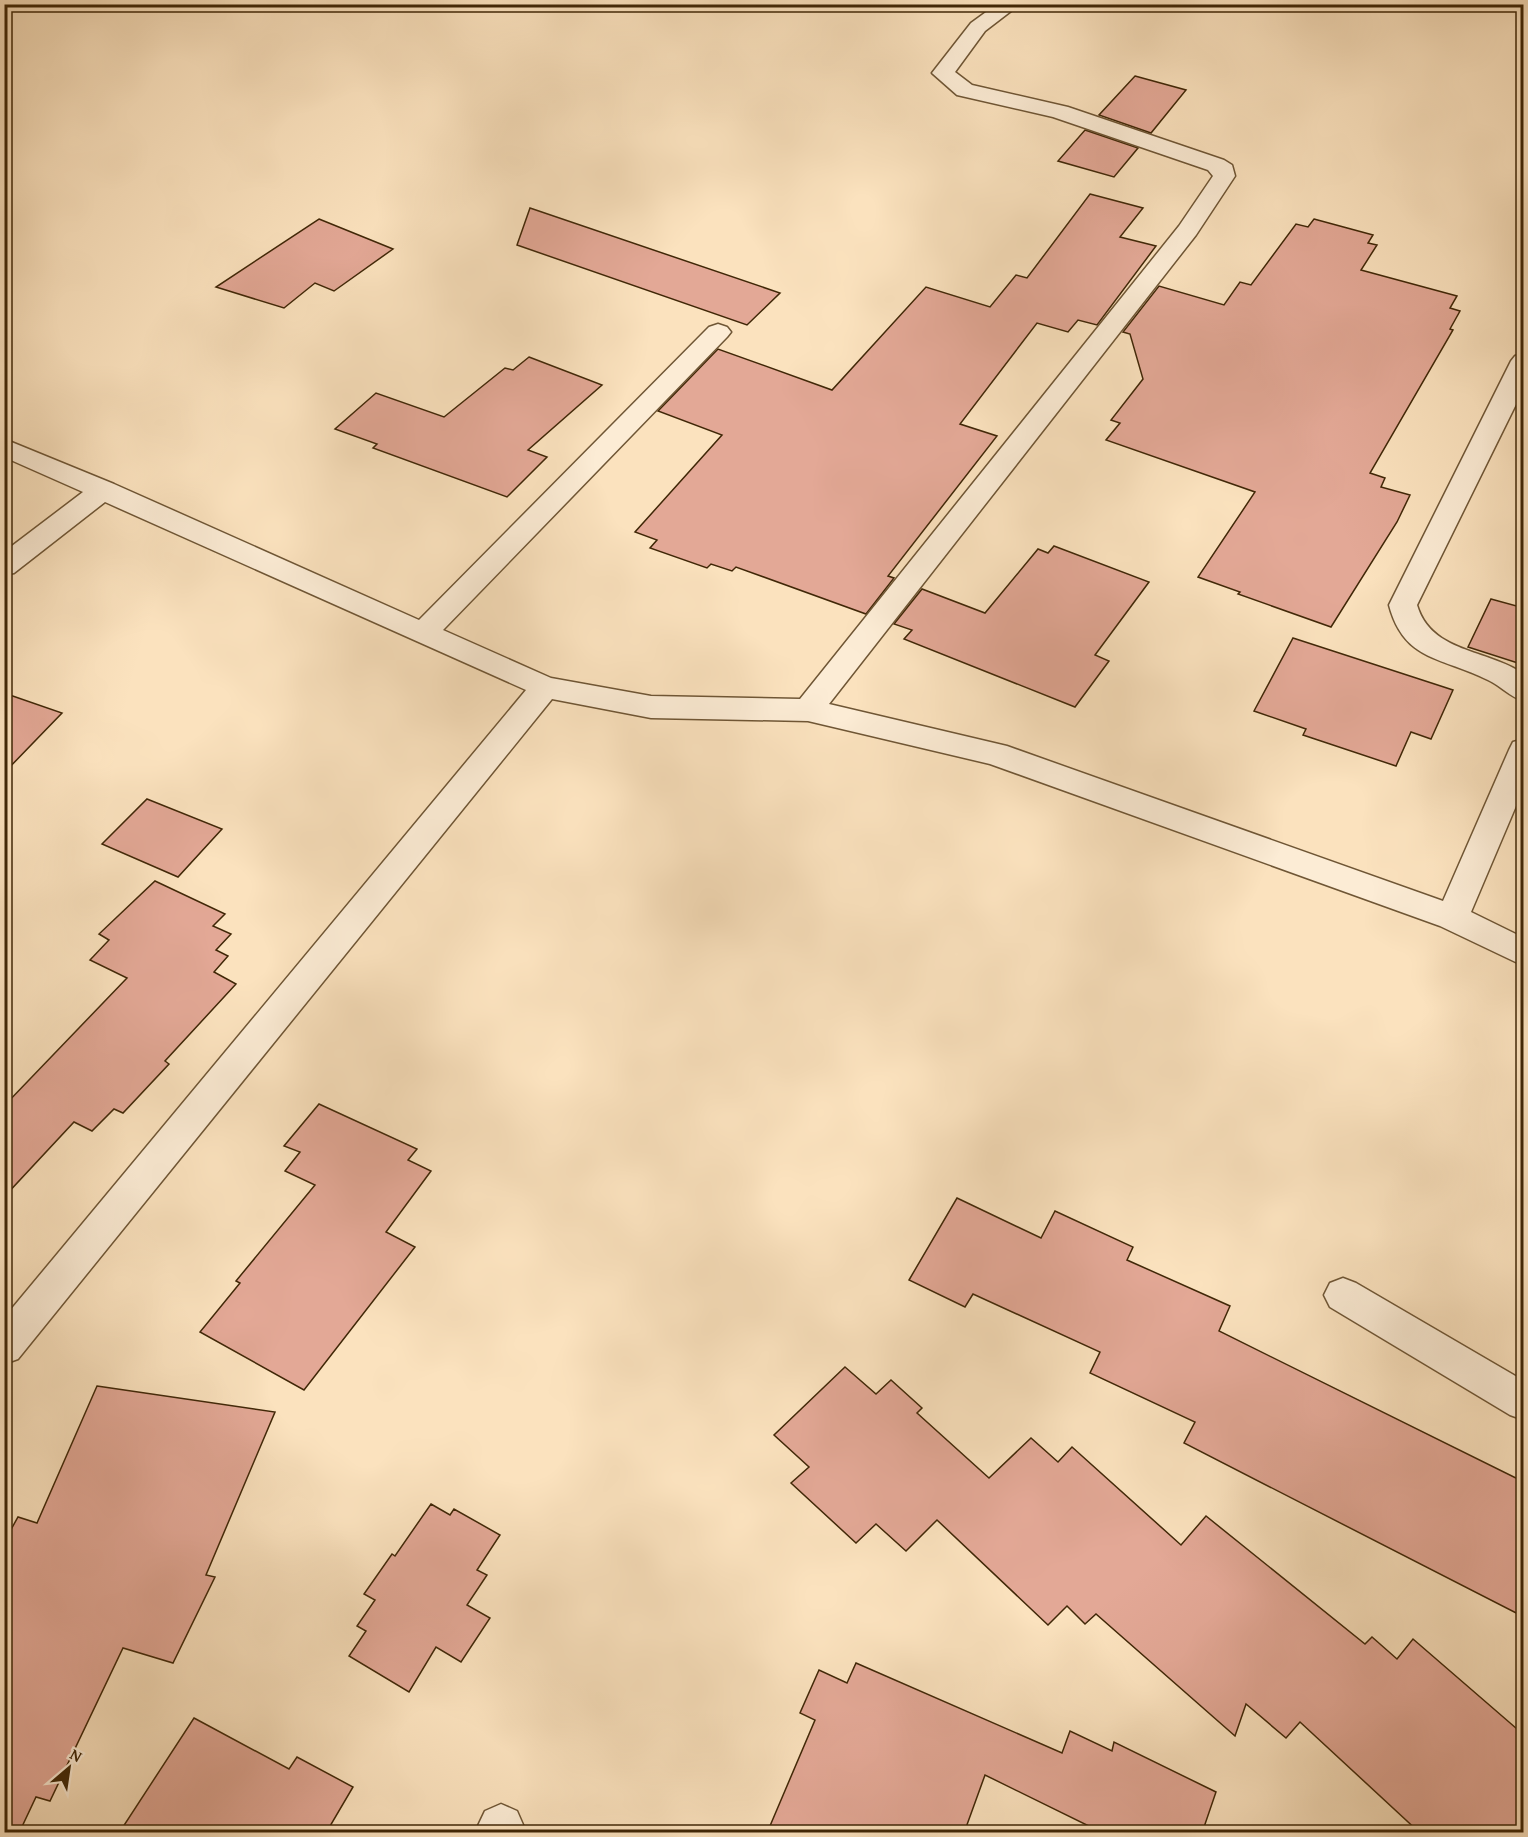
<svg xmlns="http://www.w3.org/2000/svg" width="1528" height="1837" font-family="'Gentium Book Plus',serif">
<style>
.building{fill:#e3a896;stroke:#402707;stroke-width:1.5}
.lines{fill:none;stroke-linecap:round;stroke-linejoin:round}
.street-casing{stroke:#6f5635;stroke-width:3}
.street{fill:#fcecd5;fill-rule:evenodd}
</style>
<rect width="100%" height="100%" fill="#fbe2be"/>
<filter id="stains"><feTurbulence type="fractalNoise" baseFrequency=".00333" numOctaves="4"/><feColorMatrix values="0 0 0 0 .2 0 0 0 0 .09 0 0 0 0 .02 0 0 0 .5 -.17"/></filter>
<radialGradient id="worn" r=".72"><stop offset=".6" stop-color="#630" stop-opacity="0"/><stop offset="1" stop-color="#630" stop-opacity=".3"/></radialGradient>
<!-- building -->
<g class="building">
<path d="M 1135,76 L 1186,90 L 1151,133 L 1099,115 Z"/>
<path d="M 1085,130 L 1138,148 L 1114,177 L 1058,161 Z"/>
<path d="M 1090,194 L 1143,208 L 1120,237 L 1156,246 L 1097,325 L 1078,320 L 1068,332 L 1037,323 L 960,424 L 997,436 L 888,576 L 894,578 L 866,614 L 736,567 L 732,571 L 711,564 L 707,568 L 650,548 L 657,540 L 635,532 L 722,435 L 658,411 L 718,349 L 832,390 L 926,287 L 990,307 L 1016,275 L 1027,278 Z"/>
<path d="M 530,208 L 780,293 L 747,325 L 517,245 Z"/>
<path d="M 319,219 L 393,249 L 334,291 L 315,283 L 284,308 L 216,287 Z"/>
<path d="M 1314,219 L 1373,235 L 1368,243 L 1377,245 L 1361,270 L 1457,296 L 1450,308 L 1460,311 L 1450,329 L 1453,330 L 1370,473 L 1385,478 L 1381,487 L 1410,495 L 1397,522 L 1331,627 L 1238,594 L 1240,592 L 1198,577 L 1255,492 L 1106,440 L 1120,423 L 1111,420 L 1143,379 L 1130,334 L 1123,332 L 1159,286 L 1224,305 L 1240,282 L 1251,285 L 1296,224 L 1308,227 Z"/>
<path d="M 529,357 L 602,385 L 528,450 L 547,457 L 507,497 L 373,448 L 377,444 L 335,429 L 376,393 L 444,417 L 505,368 L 513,370 Z"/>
<path d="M 1054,546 L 1149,582 L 1095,655 L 1109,661 L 1075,707 L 904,639 L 912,630 L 894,624 L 922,589 L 985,613 L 1038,549 L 1048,553 Z"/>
<path d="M 1491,599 L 1524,608 L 1524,665 L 1468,647 Z"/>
<path d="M 1293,638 L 1453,690 L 1431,739 L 1411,732 L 1396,766 L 1303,735 L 1306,729 L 1254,711 Z"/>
<path d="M 4,693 L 62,713 L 4,773 Z"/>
<path d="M 147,799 L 222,829 L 178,877 L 102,844 Z"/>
<path d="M 155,881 L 225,914 L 213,926 L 231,934 L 216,950 L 228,956 L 214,972 L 236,984 L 165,1061 L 169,1064 L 123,1113 L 114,1109 L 92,1131 L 74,1122 L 4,1197 L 4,1106 L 127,978 L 90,960 L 109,940 L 99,934 Z"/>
<path d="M 319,1104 L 417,1149 L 408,1160 L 431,1171 L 386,1232 L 415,1247 L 304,1390 L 200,1332 L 240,1283 L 236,1281 L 315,1185 L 285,1171 L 300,1152 L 284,1146 Z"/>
<path d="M 957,1198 L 1041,1238 L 1055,1211 L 1133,1247 L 1127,1260 L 1230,1306 L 1219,1331 L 1524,1482 L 1524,1617 L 1184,1443 L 1195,1422 L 1090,1373 L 1100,1352 L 973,1294 L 965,1307 L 909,1280 Z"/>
<path d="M 845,1367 L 876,1394 L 891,1380 L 922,1408 L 917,1413 L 989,1478 L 1031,1438 L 1058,1462 L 1072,1447 L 1181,1545 L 1206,1516 L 1365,1644 L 1372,1637 L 1397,1659 L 1413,1639 L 1524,1735 L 1524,1833 L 1420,1833 L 1300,1722 L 1286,1738 L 1246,1704 L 1235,1736 L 1096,1614 L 1085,1624 L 1067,1606 L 1048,1625 L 937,1520 L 906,1551 L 876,1524 L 856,1543 L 791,1483 L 809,1467 L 774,1435 Z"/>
<path d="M 97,1386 L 275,1412 L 206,1575 L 215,1577 L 173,1663 L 123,1648 L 50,1801 L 36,1797 L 19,1833 L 4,1833 L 4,1542 L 18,1517 L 37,1523 Z"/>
<path d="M 431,1504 L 450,1515 L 454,1509 L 500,1535 L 477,1570 L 487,1575 L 467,1605 L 490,1618 L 461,1662 L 436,1647 L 409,1692 L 349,1656 L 366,1631 L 357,1626 L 375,1600 L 364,1594 L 392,1554 L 395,1556 Z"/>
<path d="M 856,1663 L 1062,1753 L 1070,1731 L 1112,1751 L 1114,1742 L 1216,1792 L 1202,1833 L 1103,1833 L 985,1775 L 964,1833 L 767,1833 L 815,1720 L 800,1713 L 819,1670 L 847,1683 Z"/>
<path d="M 194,1718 L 289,1769 L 297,1757 L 353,1787 L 326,1833 L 119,1833 Z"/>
</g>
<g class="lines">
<defs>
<g id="street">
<path d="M 992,4 L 1013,4 L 1015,8 L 985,31 L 955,72 L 972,85 L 1068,107 L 1224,160 L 1232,165 L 1235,176 L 1196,235 L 829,704 L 1007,746 L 1443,901 L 1509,750 L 1513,742 L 1524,739 L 1524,787 L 1471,912 L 1524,938 L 1524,966 L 1440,926 L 990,764 L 808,721 L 651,718 L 552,699 L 18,1359 L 4,1364 L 4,1318 L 526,690 L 105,502 L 14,573 L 4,575 L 4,552 L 83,492 L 4,457 L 4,439 L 114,484 L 419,620 L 709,327 L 718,324 L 727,327 L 731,332 L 727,337 L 443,630 L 551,678 L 651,696 L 800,699 L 1179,226 L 1213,176 L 1208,170 L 1053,117 L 957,95 L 932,73 L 971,23 L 993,7 Z"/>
<path d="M 1524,353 L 1524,388 L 1417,605 C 1431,653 1487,649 1524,674 L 1524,701 C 1510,697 1501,686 1488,680 C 1443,657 1404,662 1389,605 L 1511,361 L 1515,356 Z"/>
<path d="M 1343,1278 L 1356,1283 L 1524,1381 L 1524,1420 L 1510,1415 L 1330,1307 L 1324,1295 L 1330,1283 Z"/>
<path d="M 501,1804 L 517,1811 L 524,1827 L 521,1832 L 475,1832 L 485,1811 Z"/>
</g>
</defs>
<!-- street casing -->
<use href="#street" class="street-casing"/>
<!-- street -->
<use href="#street" class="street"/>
</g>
<!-- margin -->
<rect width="1528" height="1837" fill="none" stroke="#fbe2be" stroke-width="24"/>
<rect x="6" y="6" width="1516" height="1825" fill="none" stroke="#402707" stroke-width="3"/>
<rect x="12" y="12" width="1504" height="1813" fill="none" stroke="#402707" stroke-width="1.5"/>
<!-- north arrow -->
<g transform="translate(69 1768) rotate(29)" stroke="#fcecd5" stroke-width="4.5" paint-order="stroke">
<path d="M0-4.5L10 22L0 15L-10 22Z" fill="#402707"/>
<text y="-9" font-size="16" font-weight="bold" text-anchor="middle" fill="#402707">N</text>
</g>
<rect width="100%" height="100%" filter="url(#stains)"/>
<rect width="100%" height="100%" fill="url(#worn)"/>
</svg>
